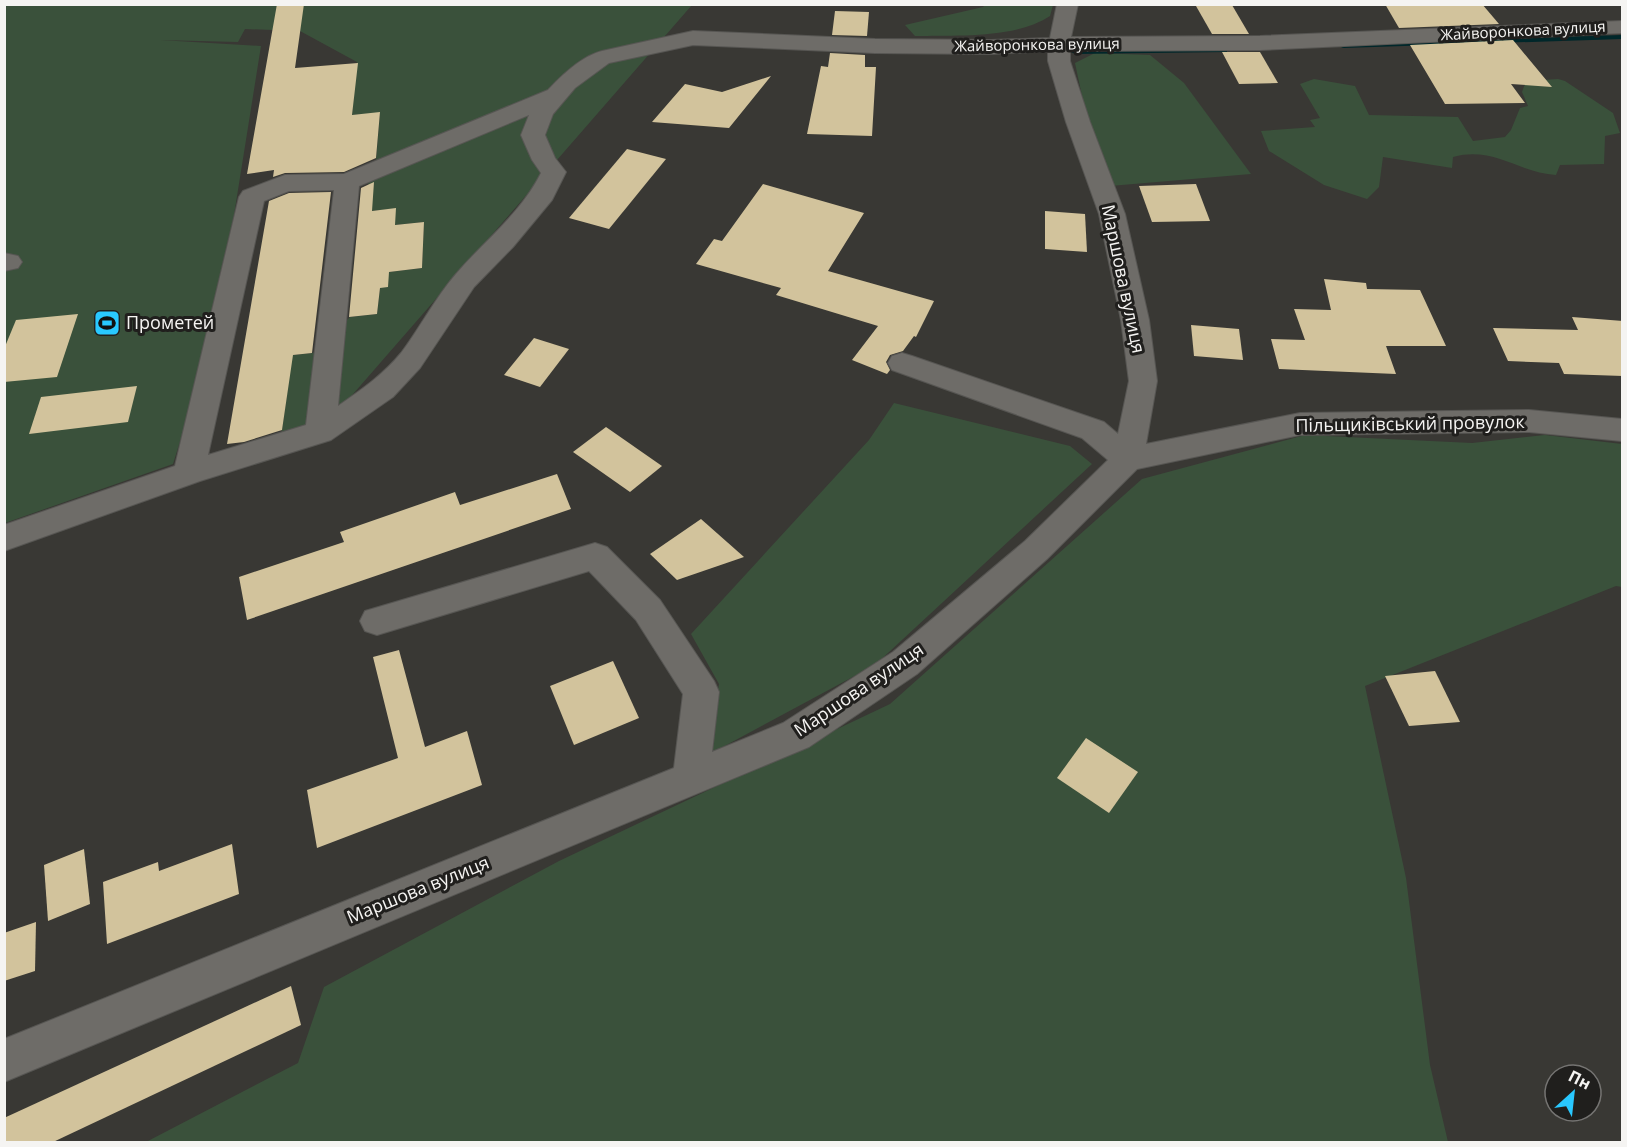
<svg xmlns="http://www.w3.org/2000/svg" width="1627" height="1147" font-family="'Open Sans',sans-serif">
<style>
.green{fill:#3a513b}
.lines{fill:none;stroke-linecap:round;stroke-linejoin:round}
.stream{fill:#00272a;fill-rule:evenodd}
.building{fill:#d2c39c}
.minor-casing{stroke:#575653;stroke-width:2}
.minor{fill:#6e6c68;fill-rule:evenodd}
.labels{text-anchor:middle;stroke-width:6;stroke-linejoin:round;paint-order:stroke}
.far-street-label{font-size:15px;fill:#f5f4f2;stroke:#201f1d}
.street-label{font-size:18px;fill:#f5f4f2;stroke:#201f1d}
.poi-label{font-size:18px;fill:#f5f4f2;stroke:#201f1d;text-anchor:start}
</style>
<rect width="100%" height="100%" fill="#393834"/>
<!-- green -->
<g class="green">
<path d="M 4,5 L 692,5 L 320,432 L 281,437 L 288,387 L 274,357 L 313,353 L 350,317 L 377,314 L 380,288 L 389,272 L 422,268 L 424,222 L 395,225 L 395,209 L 359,212 L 376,161 L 380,113 L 352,115 L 357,62 L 300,31 L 245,29 L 238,42 L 160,40 L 261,46 L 234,215 L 183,432 L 173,464 L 5,523 Z"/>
<path d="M 985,5 L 1053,5 L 1050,16 C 1015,39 956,35 915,36 L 905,25 L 983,7 Z"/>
<path d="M 1095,53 L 1150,55 L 1184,83 L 1251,174 L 1110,186 L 1091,138 L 1075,63 Z"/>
<path d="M 1314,79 L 1355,86 L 1369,115 L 1458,117 L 1473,141 L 1505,137 L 1511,130 L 1520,108 L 1528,106 L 1522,92 L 1526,81 L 1558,79 L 1565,81 L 1613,113 L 1620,133 L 1605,136 L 1604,164 L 1560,165 L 1556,175 C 1519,173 1494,146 1453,157 L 1452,168 L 1383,157 L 1379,187 L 1367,199 L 1324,185 L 1269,151 L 1261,131 L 1315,127 L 1310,120 L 1320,118 L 1300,84 Z"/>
<path d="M 894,403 L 1070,446 L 1092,464 L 875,665 L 706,756 L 719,684 L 691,634 L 869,440 Z"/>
<path d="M 1305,435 L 1472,443 L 1545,435 L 1622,444 L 1622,587 L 1616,586 L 1365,686 L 1406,878 L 1430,1065 L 1448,1142 L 146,1142 L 298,1063 L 324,987 L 559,861 L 890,704 L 1142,479 Z"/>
</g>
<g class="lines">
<!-- stream -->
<g class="stream">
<path d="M 1622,35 L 1622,39 L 1343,48 L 1339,46 L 1343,44 Z"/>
<path d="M 1224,48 L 1227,48 L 1227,52 L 1075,54 L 1071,52 L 1075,50 Z"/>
</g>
</g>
<!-- building -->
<g class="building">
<path d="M 277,4 L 304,4 L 295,68 L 358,63 L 352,115 L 380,112 L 376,158 L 344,172 L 285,173 L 273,177 L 274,170 L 247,174 Z"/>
<path d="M 1385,4 L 1482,4 L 1499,24 L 1399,28 Z"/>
<path d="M 1232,5 L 1249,34 L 1212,34 L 1196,6 Z"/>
<path d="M 835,11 L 869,12 L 867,36 L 832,35 Z"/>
<path d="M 1513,40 L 1552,87 L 1511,84 L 1525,103 L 1445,104 L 1410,45 Z"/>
<path d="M 1222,52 L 1260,52 L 1278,83 L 1239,84 Z"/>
<path d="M 830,53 L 865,55 L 865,67 L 876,67 L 872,136 L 807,134 L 821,66 L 828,67 Z"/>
<path d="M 771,76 L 729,128 L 652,122 L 685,84 L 722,92 Z"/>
<path d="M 627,149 L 666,159 L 609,229 L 569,218 Z"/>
<path d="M 374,182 L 372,211 L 396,208 L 395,225 L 424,222 L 422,268 L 389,272 L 388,287 L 380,288 L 377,314 L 349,317 L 361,188 Z"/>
<path d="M 763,184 L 864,213 L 828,271 L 934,301 L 916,337 L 914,336 L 903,351 L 890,355 L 886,362 L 890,370 L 887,374 L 852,360 L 878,326 L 776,295 L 781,288 L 696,264 L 714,239 L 722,241 Z"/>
<path d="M 1196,184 L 1210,221 L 1152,222 L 1139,186 Z"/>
<path d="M 331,192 L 312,353 L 293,355 L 282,430 L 244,442 L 227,444 L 269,201 L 289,193 Z"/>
<path d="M 1045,211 L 1085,214 L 1087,252 L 1045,249 Z"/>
<path d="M 1324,279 L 1366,283 L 1367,289 L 1420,290 L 1446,346 L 1386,346 L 1396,374 L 1279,369 L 1271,339 L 1305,340 L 1294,309 L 1331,310 Z"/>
<path d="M 78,314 L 57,377 L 4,382 L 4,349 L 16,320 Z"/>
<path d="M 1572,317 L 1623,321 L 1623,376 L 1564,374 L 1559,363 L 1508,361 L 1493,328 L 1578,330 Z"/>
<path d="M 1191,325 L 1239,329 L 1243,360 L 1194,356 Z"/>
<path d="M 534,338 L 569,349 L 540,387 L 504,375 Z"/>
<path d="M 137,386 L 128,422 L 29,434 L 41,397 Z"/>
<path d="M 606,427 L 662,466 L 630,492 L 573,452 Z"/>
<path d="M 557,474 L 571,509 L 247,620 L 239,577 L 344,542 L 340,532 L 455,492 L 460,505 Z"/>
<path d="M 701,519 L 744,557 L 677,580 L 650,554 Z"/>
<path d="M 399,650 L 425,747 L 467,731 L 482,785 L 317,848 L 307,790 L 398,758 L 373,657 Z"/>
<path d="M 613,661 L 639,718 L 574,745 L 550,686 Z"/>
<path d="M 1435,671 L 1460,722 L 1409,726 L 1385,676 Z"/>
<path d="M 1086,738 L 1138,772 L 1109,813 L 1057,778 Z"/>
<path d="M 232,844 L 239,894 L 107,944 L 103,882 L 158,862 L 159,871 Z"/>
<path d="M 84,849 L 90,904 L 48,921 L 44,865 Z"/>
<path d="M 36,922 L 35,971 L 4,981 L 4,933 Z"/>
<path d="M 291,986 L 301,1025 L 51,1143 L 4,1143 L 4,1118 Z"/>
</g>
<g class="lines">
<defs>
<g id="minor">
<path d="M 1057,4 L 1078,4 L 1071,37 L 1260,36 L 1622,21 L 1622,33 L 1260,50 L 1070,51 L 1070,61 L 1090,122 L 1125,214 L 1149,320 L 1157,381 L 1146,444 L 1300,413 L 1529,410 L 1622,419 L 1622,441 L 1529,432 L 1300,435 L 1137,469 L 1047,559 L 917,674 L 809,747 L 4,1082 L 4,1039 L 674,768 L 683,694 L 636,620 L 589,571 L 377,635 L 365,631 L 360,621 L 365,611 L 595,543 L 607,547 L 660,600 L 714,681 L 719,692 L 712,752 L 783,723 L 893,652 L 1025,541 L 1108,460 L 1082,438 L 892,370 L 888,363 L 892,356 L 902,353 L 912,356 L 1104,422 L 1118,434 L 1129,381 L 1121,320 L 1099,214 L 1066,122 L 1048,61 L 1048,51 L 991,54 L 875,53 L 693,45 L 609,63 L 575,88 L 553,114 L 545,135 L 555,158 L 566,172 L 552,200 L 513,247 L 474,287 L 420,368 L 393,397 L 331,440 L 200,481 L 4,551 L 4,525 L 175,466 L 239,197 L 243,191 L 285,175 L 344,174 L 548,90 C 562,75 582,56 602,51 L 693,31 L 875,39 L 991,40 L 1050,38 ZM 529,115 L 521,135 L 532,160 L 541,173 C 521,213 485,240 456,274 C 435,298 420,328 401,353 C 383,375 361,390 338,406 L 359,186 ZM 334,190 L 306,425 L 208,455 L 264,201 L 289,191 Z"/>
<path d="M 4,253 L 18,256 L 22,262 L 18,268 L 4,271 Z"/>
</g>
</defs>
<!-- minor casing -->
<use href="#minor" class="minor-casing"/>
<!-- minor -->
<use href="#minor" class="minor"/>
</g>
<!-- icons -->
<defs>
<symbol id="stadium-square" viewBox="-11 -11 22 22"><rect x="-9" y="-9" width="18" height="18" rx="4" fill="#29c8ff" stroke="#201f1d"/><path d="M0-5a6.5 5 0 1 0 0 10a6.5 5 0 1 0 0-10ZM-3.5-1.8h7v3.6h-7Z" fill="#111"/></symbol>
</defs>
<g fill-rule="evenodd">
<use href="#stadium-square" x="92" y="308" width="30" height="30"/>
</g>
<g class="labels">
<!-- far-street labels -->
<g class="far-street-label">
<text transform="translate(1523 31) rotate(-3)" y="5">Жайворонкова вулиця</text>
<text transform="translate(1037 45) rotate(-1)" y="5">Жайворонкова вулиця</text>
</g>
<!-- street labels -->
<g class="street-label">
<text transform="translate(1123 279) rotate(78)" y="6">Маршова вулиця</text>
<text transform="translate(1410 424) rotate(-1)" y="6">Пільщиківський провулок</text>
<text transform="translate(859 690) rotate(-34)" y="6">Маршова вулиця</text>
<text transform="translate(418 890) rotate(-22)" y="6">Маршова вулиця</text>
</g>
<!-- poi labels -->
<g class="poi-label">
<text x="126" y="329">Прометей</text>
</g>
</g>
<!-- border -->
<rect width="1627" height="1147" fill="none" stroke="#f5f4f2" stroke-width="12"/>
<!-- north arrow -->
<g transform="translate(1573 1093) rotate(27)"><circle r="28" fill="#201f1d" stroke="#757472" stroke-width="1.5"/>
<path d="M0-4.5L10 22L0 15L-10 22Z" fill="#29c8ff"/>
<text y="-9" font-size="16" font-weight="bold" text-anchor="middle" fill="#f5f4f2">Пн</text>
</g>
</svg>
